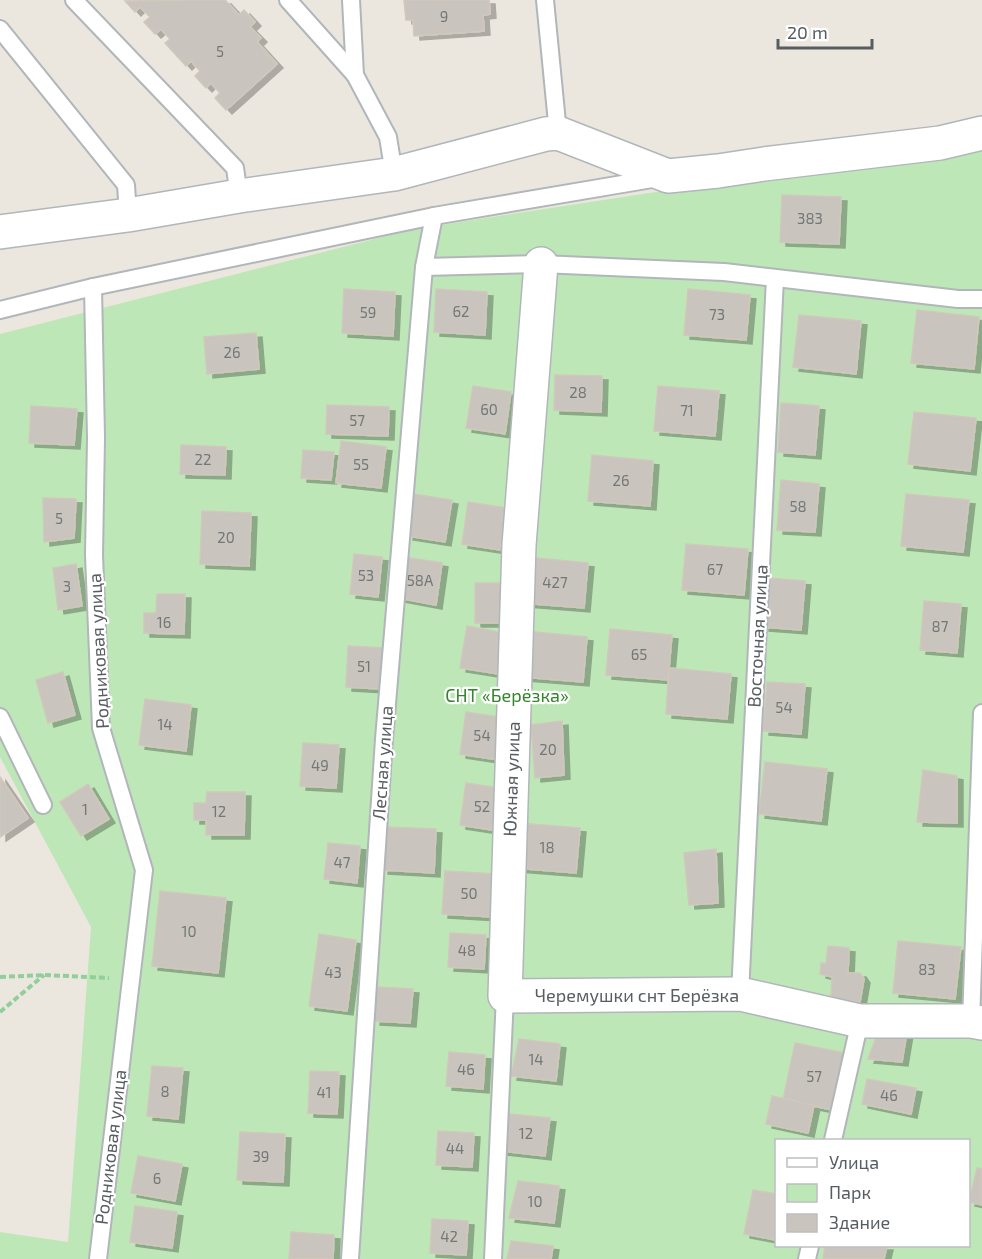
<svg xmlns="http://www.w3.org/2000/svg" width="982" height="1259" font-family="'Exo 2',sans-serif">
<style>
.green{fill:#bee7b7;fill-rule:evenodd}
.building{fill:#c9c4bd;stroke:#d1c7bc;stroke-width:1.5;filter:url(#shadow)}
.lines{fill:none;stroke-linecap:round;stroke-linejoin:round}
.service-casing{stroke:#b1b6bb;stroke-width:20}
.minor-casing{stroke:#b1b6bb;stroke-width:36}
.path{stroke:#92ce9b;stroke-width:4;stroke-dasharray:6 3;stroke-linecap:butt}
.service{stroke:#fff;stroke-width:16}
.minor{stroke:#fff;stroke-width:33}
.labels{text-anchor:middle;stroke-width:4.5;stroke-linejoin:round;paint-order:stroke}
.number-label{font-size:15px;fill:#747778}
.street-label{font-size:18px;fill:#575d61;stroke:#fff}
.park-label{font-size:18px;fill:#35832d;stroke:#fff}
</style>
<defs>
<filter id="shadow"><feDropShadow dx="6" dy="4" stdDeviation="0" flood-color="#0004"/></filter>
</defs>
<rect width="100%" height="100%" fill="#ece7de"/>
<!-- green -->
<path class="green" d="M 982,142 L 982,1259 L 0,1259 L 0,1232 L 68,1242 L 91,927 L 0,757 L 0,334 L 414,229 ZM 776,1140 L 968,1140 L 968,1246 L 776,1246 Z"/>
<!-- building -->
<g class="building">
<path d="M 225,0 L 239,15 L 244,10 L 255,22 L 250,27 L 261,38 L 257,42 L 277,64 L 226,110 L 215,98 L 220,93 L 211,83 L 206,88 L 195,76 L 200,71 L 191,61 L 186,66 L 165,43 L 170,39 L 161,29 L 155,34 L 144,22 L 150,17 L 140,7 L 135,12 L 125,1 Z"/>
<path d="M 404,0 L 489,0 L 490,14 L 483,15 L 484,31 L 414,36 L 413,20 L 406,20 Z"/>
<path d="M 782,195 L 841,197 L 839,244 L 780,242 Z"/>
<path d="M 344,289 L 395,292 L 393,336 L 342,333 Z"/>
<path d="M 436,289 L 487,292 L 485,335 L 434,332 Z"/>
<path d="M 688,289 L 750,295 L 746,340 L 684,335 Z"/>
<path d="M 917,310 L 979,317 L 974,369 L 911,363 Z"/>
<path d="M 799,315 L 861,321 L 856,374 L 793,367 Z"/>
<path d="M 256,333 L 259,369 L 207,374 L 204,337 Z"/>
<path d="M 555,375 L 602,376 L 601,412 L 554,410 Z"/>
<path d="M 473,386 L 511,392 L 505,434 L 466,428 Z"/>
<path d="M 658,386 L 719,391 L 715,436 L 654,431 Z"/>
<path d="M 781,403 L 819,406 L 815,455 L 778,452 Z"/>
<path d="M 327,405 L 389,407 L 388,436 L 326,434 Z"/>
<path d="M 31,406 L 77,409 L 74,445 L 29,443 Z"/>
<path d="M 914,412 L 976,418 L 970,471 L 908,464 Z"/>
<path d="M 341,441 L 386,447 L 381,488 L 336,483 Z"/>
<path d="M 181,445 L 226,447 L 225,475 L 180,474 Z"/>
<path d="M 303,450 L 334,452 L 331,480 L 301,478 Z"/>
<path d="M 592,455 L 653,461 L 650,506 L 588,501 Z"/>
<path d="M 781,480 L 819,484 L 815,532 L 777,530 Z"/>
<path d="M 414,494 L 452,500 L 445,542 L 407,536 Z"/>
<path d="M 906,494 L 969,500 L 963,552 L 901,546 Z"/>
<path d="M 43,498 L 76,499 L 74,538 L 44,542 Z"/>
<path d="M 468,502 L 506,508 L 500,550 L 462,544 Z"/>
<path d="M 202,511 L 251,513 L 249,566 L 200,564 Z"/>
<path d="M 686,544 L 748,549 L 744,595 L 682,590 Z"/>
<path d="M 354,554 L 382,557 L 378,597 L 350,594 Z"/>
<path d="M 404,557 L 442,563 L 436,605 L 398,598 Z"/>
<path d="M 526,557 L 588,563 L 584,608 L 522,603 Z"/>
<path d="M 76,564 L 82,606 L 58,610 L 53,568 Z"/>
<path d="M 768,578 L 805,581 L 801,630 L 763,627 Z"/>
<path d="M 475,583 L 515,583 L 505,623 L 475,623 Z"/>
<path d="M 157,594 L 185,594 L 184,634 L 144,633 L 144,613 L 156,613 Z"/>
<path d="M 924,601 L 961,604 L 957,653 L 920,650 Z"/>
<path d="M 467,626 L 505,633 L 498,674 L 460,668 Z"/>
<path d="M 610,629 L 672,635 L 668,680 L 606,675 Z"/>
<path d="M 525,631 L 587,637 L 583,682 L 522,677 Z"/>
<path d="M 348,646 L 383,648 L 380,689 L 346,687 Z"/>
<path d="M 669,668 L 731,674 L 727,719 L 666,714 Z"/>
<path d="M 63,672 L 75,715 L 48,723 L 36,680 Z"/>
<path d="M 767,682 L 805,684 L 801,734 L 763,731 Z"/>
<path d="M 145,699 L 191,705 L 186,751 L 139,745 Z"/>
<path d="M 466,712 L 505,718 L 498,760 L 460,754 Z"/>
<path d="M 562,721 L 564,775 L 535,778 L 531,725 Z"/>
<path d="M 303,743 L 339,745 L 336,788 L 300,786 Z"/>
<path d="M 765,762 L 827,769 L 821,821 L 759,814 Z"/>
<path d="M 923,770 L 957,776 L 957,823 L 917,822 Z"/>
<path d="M 0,777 L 28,818 L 0,837 Z"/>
<path d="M 466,783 L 505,789 L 498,831 L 460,825 Z"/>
<path d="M 88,784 L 109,819 L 81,836 L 60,802 Z"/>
<path d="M 207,792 L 245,792 L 244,835 L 206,835 L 206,820 L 194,820 L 194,803 L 206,803 Z"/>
<path d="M 518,823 L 580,828 L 576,873 L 514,868 Z"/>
<path d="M 385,827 L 436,829 L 434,873 L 382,870 Z"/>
<path d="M 328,843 L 360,846 L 357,883 L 324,879 Z"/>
<path d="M 716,849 L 718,903 L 689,905 L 684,853 Z"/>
<path d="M 445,871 L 496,874 L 493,917 L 442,914 Z"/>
<path d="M 160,891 L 226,898 L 218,973 L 152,966 Z"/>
<path d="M 450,933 L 486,935 L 484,969 L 448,967 Z"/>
<path d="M 319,934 L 356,940 L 347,1011 L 309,1006 Z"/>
<path d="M 898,941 L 961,947 L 955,999 L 893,993 Z"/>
<path d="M 828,946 L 849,948 L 848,973 L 860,973 L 864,979 L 860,1002 L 831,999 L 832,977 L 820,974 L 821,963 L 826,964 Z"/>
<path d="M 377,987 L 413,989 L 410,1023 L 374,1021 Z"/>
<path d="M 908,1026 L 902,1062 L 868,1059 L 877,1035 Z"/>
<path d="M 519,1039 L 560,1044 L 556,1081 L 511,1076 Z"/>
<path d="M 795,1043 L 845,1053 L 833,1110 L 783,1100 Z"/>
<path d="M 449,1052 L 485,1055 L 483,1089 L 446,1086 Z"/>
<path d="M 152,1066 L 183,1068 L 178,1119 L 147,1116 Z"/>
<path d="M 310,1071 L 339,1072 L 337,1114 L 308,1113 Z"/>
<path d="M 867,1079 L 916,1088 L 911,1114 L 862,1104 Z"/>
<path d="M 772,1096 L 814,1105 L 808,1133 L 766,1124 Z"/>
<path d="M 509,1114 L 550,1118 L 545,1156 L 501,1151 Z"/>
<path d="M 438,1131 L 474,1133 L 472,1167 L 436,1165 Z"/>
<path d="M 240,1132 L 285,1134 L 283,1182 L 237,1180 Z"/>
<path d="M 138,1156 L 182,1164 L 175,1201 L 131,1193 Z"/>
<path d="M 977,1168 L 982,1169 L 982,1205 L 969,1202 Z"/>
<path d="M 518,1181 L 559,1186 L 554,1223 L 509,1218 Z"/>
<path d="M 753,1190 L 776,1194 L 776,1240 L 744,1234 Z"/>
<path d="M 135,1206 L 177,1212 L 172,1248 L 130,1242 Z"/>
<path d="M 432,1219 L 468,1221 L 466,1255 L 430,1253 Z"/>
<path d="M 291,1232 L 334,1235 L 333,1259 L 289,1259 Z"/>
<path d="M 511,1241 L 553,1246 L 551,1259 L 507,1259 Z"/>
<path d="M 825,1246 L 887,1246 L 884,1259 L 823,1259 Z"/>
</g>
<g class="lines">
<defs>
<g id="service">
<path d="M 74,0 L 235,168 L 239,196"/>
<path d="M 288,0 L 355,75"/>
<path d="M 351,0 L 355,75 L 388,137 L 394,174"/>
<path d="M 545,0 L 558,133"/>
<path d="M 0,29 L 126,185 L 128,215"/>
<path d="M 434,216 L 424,267 L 541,264 L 724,272 L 958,299 L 982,299"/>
<path d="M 93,287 L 96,438 L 94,555 L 101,728 L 144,870 L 98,1259"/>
<path d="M 0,310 L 93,287 L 434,216 L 658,178"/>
<path d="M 0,717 L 43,805"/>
<path d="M 740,994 L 775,278"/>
<path d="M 971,1021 L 982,713"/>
<path d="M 833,1140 L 860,1021"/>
<path d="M 350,1259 L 384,739 L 424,267"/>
<path d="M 493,1259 L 505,996"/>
<path d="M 807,1259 L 810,1246"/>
</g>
<g id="minor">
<path d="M 0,232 L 128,215 L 239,196 L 394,174 L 546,134 L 558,133 L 668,176 L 718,171 L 764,164 L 940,143 L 982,133"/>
<path d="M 541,264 L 519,545 L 505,996 L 740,994 L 860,1021 L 971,1021 L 982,1023"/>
</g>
</defs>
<!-- service casing -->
<use href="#service" class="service-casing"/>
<!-- minor casing -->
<use href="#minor" class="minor-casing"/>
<!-- path -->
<g class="path">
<path d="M 0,977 L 45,975 L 109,978"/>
<path d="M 0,1012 L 44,975"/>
</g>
<!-- service -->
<use href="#service" class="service"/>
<!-- minor -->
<use href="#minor" class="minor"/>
</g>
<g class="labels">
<!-- number labels -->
<g class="number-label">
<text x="444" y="22">9</text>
<text x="220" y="57">5</text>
<text x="810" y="224">383</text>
<text x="461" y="317">62</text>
<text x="368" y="318">59</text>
<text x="717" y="320">73</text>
<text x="232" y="358">26</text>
<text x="578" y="398">28</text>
<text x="489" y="415">60</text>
<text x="687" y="416">71</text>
<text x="357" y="426">57</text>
<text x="203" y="465">22</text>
<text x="361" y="470">55</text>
<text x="621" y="486">26</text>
<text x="798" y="512">58</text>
<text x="59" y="524">5</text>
<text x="226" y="543">20</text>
<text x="715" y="575">67</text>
<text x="366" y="581">53</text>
<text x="420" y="586">58А</text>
<text x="555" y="588">427</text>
<text x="67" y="592">3</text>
<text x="164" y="628">16</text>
<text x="940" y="632">87</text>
<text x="639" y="660">65</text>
<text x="364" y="672">51</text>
<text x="784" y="713">54</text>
<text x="165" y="730">14</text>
<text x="482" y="741">54</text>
<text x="548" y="755">20</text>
<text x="320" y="771">49</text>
<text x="482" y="812">52</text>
<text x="85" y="815">1</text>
<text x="219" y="817">12</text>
<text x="547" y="853">18</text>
<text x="342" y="868">47</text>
<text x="469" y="899">50</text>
<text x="189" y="937">10</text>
<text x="467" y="956">48</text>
<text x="927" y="975">83</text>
<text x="333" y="978">43</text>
<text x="536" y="1065">14</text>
<text x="466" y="1075">46</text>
<text x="814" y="1082">57</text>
<text x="165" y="1097">8</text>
<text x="324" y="1098">41</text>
<text x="889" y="1101">46</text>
<text x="526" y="1139">12</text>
<text x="455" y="1154">44</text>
<text x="261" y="1162">39</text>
<text x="157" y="1184">6</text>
<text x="535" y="1207">10</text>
<text x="449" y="1242">42</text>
</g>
<!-- street labels -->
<g class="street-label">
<text transform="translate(758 636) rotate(-87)" y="6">Восточная улица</text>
<text transform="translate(99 651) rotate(-93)" y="6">Родниковая улица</text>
<text transform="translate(383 763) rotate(-86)" y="6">Лесная улица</text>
<text transform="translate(512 779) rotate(-88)" y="6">Южная улица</text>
<text x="637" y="1002">Черемушки снт Берёзка</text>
<text transform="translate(111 1147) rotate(-83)" y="6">Родниковая улица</text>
</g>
<!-- park labels -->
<g class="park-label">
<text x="507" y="702">СНТ «Берёзка»</text>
</g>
</g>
<!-- legend -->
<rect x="775" y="1139" width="195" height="108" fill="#ffffff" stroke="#bcbec0" stroke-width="1.5"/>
<rect x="787" y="1158" width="30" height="9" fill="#ffffff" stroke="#bcbec0" stroke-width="1.5"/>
<text x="829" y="1169" font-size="18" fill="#575d61">Улица</text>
<rect x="787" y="1184" width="30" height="18" fill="#bee7b7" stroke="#bcbec0" stroke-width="1.5"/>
<text x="829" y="1199" font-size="18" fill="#575d61">Парк</text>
<rect x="787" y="1214" width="30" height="18" fill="#c9c4bd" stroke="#bcbec0" stroke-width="1.5"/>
<text x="829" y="1229" font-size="18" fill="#575d61">Здание</text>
<!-- scale -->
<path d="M778 39v9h94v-9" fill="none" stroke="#575d61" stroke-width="3"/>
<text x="787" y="39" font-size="18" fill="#575d61" stroke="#ffffff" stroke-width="4.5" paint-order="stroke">20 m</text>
</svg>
